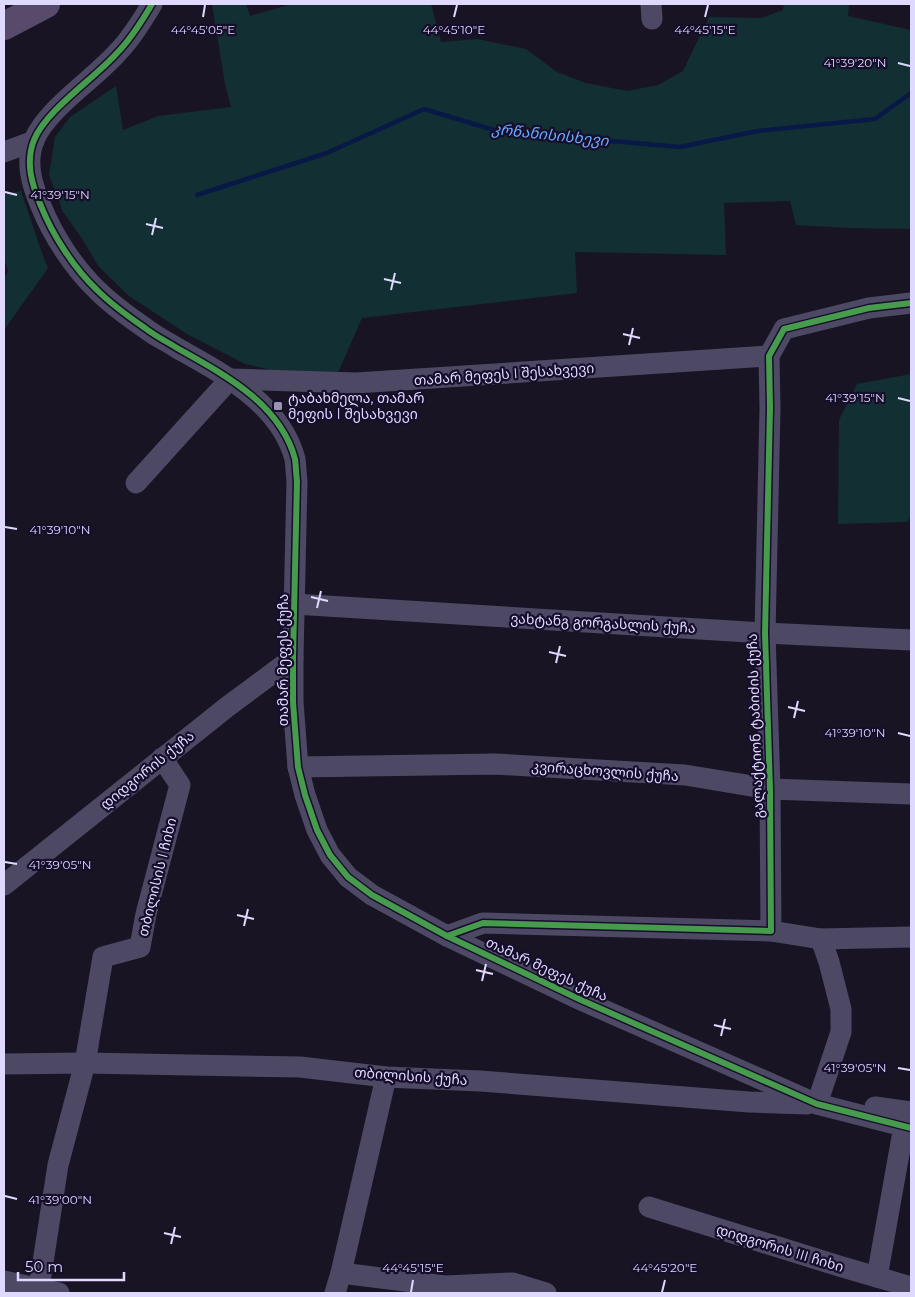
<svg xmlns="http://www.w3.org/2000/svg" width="915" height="1297" font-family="Montserrat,'Noto Sans Georgian',sans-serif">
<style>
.green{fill:#122f33}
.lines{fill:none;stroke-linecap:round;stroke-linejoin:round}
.stream{stroke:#081947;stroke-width:4.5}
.minor{stroke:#4d4965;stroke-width:21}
.major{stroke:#584a6a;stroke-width:28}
.cycleway-casing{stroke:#160e2a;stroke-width:9}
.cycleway{stroke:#469c4c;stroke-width:6}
.ticks{fill:none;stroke:#dfd8ff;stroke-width:2}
.poi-dot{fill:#9a93b2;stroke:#160e2a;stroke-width:2}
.labels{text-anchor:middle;stroke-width:4.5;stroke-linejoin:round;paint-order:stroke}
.street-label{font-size:14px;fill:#dfd8ff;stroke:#160e2a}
.poi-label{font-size:14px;fill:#dfd8ff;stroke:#160e2a;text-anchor:start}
.water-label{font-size:15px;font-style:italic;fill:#66abff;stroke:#160e2a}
.ticks-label{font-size:12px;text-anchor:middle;fill:#dfd8ff;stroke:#160e2a;stroke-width:4.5;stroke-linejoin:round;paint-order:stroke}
</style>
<rect width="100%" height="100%" fill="#191424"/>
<!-- green -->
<g class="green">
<path d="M 212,4 L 246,4 L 250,16 L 292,4 L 431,4 L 441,42 L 477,39 L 526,49 L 557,72 L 586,83 L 627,91 L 658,85 L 683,71 L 709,17 L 762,18 L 783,10 L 784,4 L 849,4 L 848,16 L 911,30 L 911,229 L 848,228 L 796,225 L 790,201 L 724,203 L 726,255 L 575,252 L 577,293 L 362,318 L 337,375 L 281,372 L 245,364 L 187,334 L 129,296 L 99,267 L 81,237 L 63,212 L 49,175 L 55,137 L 70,117 L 116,86 L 123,130 L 158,116 L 231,107 L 225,84 Z"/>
<path d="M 21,191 L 42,253 L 48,268 L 4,330 L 4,279 L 8,271 L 4,258 L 4,194 Z"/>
<path d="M 911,374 L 911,516 L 907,522 L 838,524 L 839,420 L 857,384 Z"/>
</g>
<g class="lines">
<!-- stream -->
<path class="stream" d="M 197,195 L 327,153 L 424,109 L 497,131 L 680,147 L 758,131 L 875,119 L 911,93"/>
<!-- minor -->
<g class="minor">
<path d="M 152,4 C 142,21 131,39 117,53 C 94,79 47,109 34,140 C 25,163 32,185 41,206 C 53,236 74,268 97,290 C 111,304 129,317 145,328 C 155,336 166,341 177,348 C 223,374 280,403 295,459 C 296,466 296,474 297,481 L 293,658 L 293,702 L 298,767 L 305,795 L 317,830 L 330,855 L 348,877 L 372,895 L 447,936 L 581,1000 L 817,1104 L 911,1128"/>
<path d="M 651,4 L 652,19"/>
<path d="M 4,152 L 34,141"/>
<path d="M 136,483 L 230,379 L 356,383 L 769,356"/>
<path d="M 294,604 L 765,633 L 911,640"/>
<path d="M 298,767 L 495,764 L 685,775 L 770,789 L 911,794"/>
<path d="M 4,885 L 227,707 L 293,658"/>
<path d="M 771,931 L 821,939 L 911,937"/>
<path d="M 447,936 L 483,923 L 771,931 L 770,789 L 765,633 L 770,408 L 769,356 L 784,329 L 869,308 L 911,303"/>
<path d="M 4,1064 L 85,1063 L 300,1067 L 386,1077 L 480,1081 L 749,1102 L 807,1104"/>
<path d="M 817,1104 L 841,1032 L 841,1009 L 829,962 L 821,939"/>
<path d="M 875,1107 L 911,1112"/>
<path d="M 649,1207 L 839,1266 L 911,1287"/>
<path d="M 341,1273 L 445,1286 L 513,1283 L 546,1293"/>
<path d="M 877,1277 L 904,1126"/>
<path d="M 4,1281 L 59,1293"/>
<path d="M 35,1293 L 39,1288 L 58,1165 L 85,1063 L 103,957 L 140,947 L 146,914 L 180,785 L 162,758"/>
<path d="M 335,1293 L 341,1273 L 386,1077"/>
</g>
<!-- major -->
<path class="major" d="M 4,26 L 46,4"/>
<defs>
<g id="cycleway">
<path d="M 152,4 C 142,21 131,39 117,53 C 94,79 47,109 34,140 C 25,163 32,185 41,206 C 53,236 74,268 97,290 C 111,304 129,317 145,328 C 155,336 166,341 177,348 C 223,374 280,403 295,459 C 296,466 296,474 297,481 L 293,658 L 293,702 L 298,767 L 305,795 L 317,830 L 330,855 L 348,877 L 372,895 L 447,936 L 581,1000 L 817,1104 L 911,1128"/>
<path d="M 447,936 L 483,923 L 771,931 L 770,789 L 765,633 L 770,408 L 769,356 L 784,329 L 869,308 L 911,303"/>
</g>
</defs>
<!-- cycleway casing -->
<use href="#cycleway" class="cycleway-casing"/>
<!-- cycleway -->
<use href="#cycleway" class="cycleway"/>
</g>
<!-- ticks -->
<path class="ticks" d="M 203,17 L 205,5M 454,17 L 457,5M 705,17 L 708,5M 898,63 L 910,66M 5,192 L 17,195M 146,224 L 163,228M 152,235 L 156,218M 384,279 L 401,283M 391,290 L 395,273M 623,334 L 640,338M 629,345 L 633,328M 898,398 L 910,401M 5,527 L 17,529M 311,597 L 328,601M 317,608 L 321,591M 549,652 L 566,656M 556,663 L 560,646M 788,707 L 805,711M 794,718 L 798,701M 898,733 L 910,736M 5,862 L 17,864M 237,915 L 254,919M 244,926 L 248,909M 476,970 L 493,974M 482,981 L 486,964M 714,1025 L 731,1029M 721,1036 L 725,1019M 898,1068 L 910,1070M 5,1196 L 17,1199M 164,1233 L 181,1237M 171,1244 L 175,1227M 411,1292 L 413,1280M 662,1292 L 665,1280"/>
<!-- markers -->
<rect class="poi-dot" x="273" y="401" width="10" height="10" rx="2.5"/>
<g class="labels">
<!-- street labels -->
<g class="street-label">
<text transform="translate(504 374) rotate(-4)" y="5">თამარ მეფეს I შესახვევი</text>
<text transform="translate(603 623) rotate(3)" y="5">ვახტანგ გორგასლის ქუჩა</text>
<text transform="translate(283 660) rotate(-90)" y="5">თამარ მეფეს ქუჩა</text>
<text transform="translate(755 726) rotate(-92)" y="5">გალაქტიონ ტაბიძის ქუჩა</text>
<text transform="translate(147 770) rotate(-39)" y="5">დიდგორის ქუჩა</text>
<text transform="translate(605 771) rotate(4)" y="5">კვირაცხოვლის ქუჩა</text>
<text transform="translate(157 877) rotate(-76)" y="5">თბილისის I ჩიხი</text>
<text transform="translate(547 969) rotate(25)" y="5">თამარ მეფეს ქუჩა</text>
<text transform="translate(411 1076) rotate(4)" y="5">თბილისის ქუჩა</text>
<text transform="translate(780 1248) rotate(17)" y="5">დიდგორის III ჩიხი</text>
</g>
<!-- poi labels -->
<g class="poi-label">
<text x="288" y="403">ტაბახმელა, თამარ<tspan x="288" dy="16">მეფის I შესახვევი</tspan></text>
</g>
<!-- water labels -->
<g class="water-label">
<text transform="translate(550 135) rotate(6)" y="5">კრწანისისხევი</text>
</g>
</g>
<g class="ticks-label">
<text x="203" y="34">44°45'05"E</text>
<text x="454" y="34">44°45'10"E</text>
<text x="705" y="34">44°45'15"E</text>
<text x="855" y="67">41°39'20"N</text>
<text x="60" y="199">41°39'15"N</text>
<text x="855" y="402">41°39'15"N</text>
<text x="60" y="534">41°39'10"N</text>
<text x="855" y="737">41°39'10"N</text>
<text x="60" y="869">41°39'05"N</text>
<text x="855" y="1072">41°39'05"N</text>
<text x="60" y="1204">41°39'00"N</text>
<text x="413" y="1272">44°45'15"E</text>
<text x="665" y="1272">44°45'20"E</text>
</g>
<!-- border -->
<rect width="915" height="1297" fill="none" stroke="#dfd8ff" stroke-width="10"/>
<!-- scale -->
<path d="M18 1272v8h106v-8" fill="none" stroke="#dfd8ff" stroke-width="2.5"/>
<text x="25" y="1272" font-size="15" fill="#dfd8ff" stroke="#160e2a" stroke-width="4" paint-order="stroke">50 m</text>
</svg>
